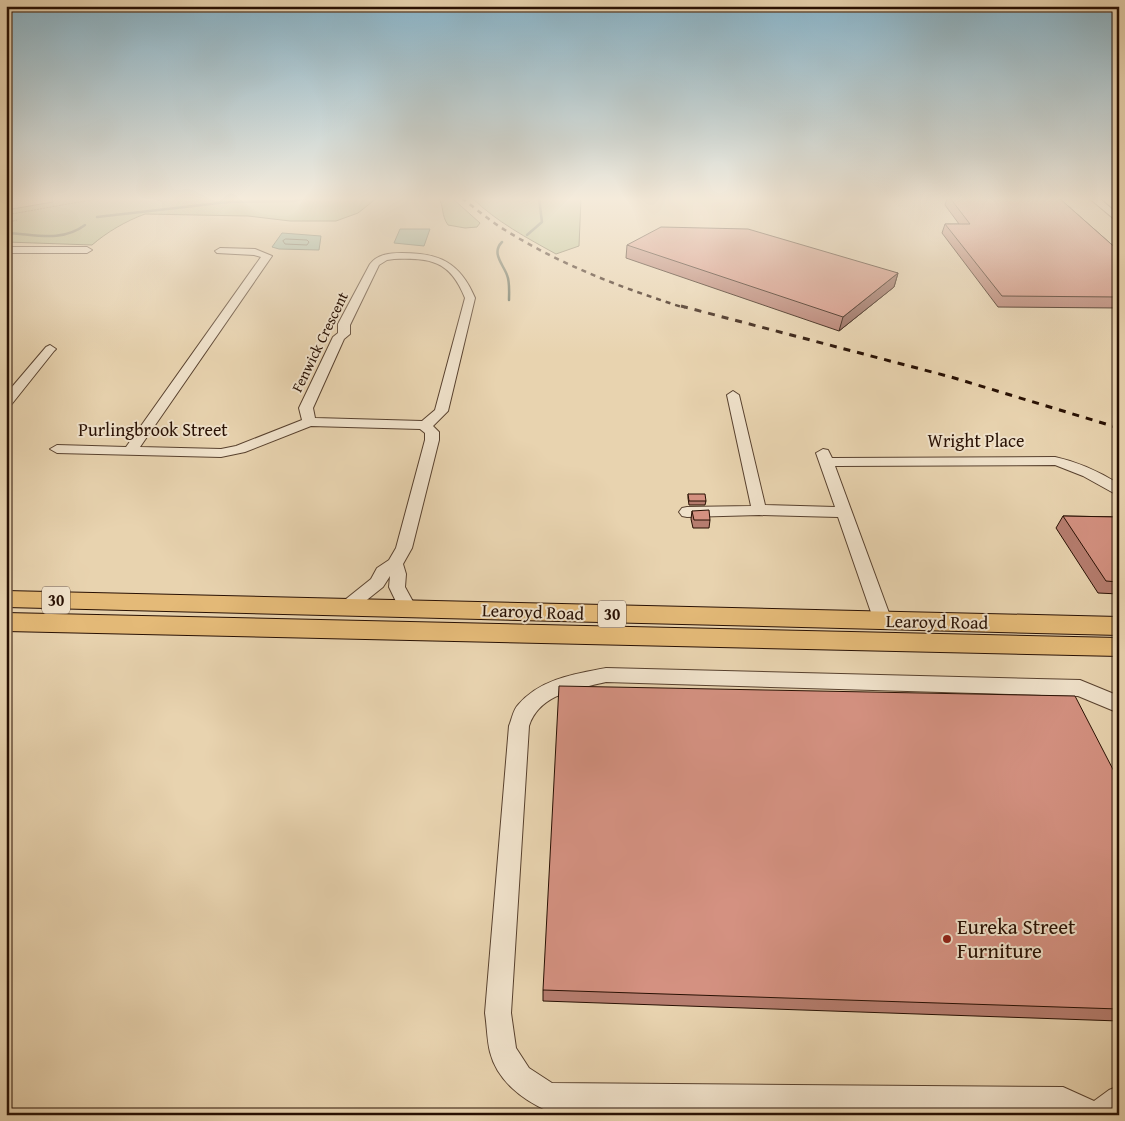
<svg xmlns="http://www.w3.org/2000/svg" width="1125" height="1121" font-family="'Gentium Book Plus',serif">
<style>
.green{fill:#b4bd8c;stroke:#6e6648}
.water{fill:#98b9a5;stroke:#6b7564}
.lines{fill:none;stroke-linecap:round;stroke-linejoin:round}
.shore{stroke:#606454;stroke-width:1}
.stream{stroke:#6b7564;stroke-width:2.5}
.minor-casing{stroke:#58412e;stroke-width:2}
.major-casing{stroke:#281003;stroke-width:2}
.path{stroke:#281003;stroke-width:1;stroke-dasharray:0.5 1;stroke-linecap:butt}
.minor{fill:#f0e2cb;fill-rule:evenodd}
.major{fill:#e4ba78;fill-rule:evenodd}
.rail-far1{stroke:#281003;stroke-width:2.5;stroke-dasharray:5 5;stroke-linecap:butt}
.rail{stroke:#281003;stroke-width:3;stroke-dasharray:7 7;stroke-linecap:butt}
.wall{fill:#b67d6f;stroke:#281003}
.shaded-wall{fill:#94665a;stroke:#281003}
.building{fill:#d49181;stroke:#281003}
.poi-dot{fill:#8f2418;stroke:#f0e2cb;stroke-width:2}
.labels{text-anchor:middle;stroke-width:4;stroke-linejoin:round;paint-order:stroke}
.far-street-label{font-size:15px;fill:#281003;stroke:#f0e2cb}
.shield{fill:#f0e2cb;stroke:#644f3f;stroke-width:1}
.shield-label{font-size:16px;font-weight:bold;fill:#281003}
.street-label{font-size:18px;fill:#281003;stroke:#f0e2cb}
.near-poi-label{font-size:21px;fill:#281003;stroke:#f0e2cb;text-anchor:start}
</style>
<rect width="100%" height="100%" fill="#e8d3af"/>
<filter id="stains"><feTurbulence type="fractalNoise" baseFrequency=".004" numOctaves="4"/><feColorMatrix values="0 0 0 0 .2 0 0 0 0 .09 0 0 0 0 .02 0 0 0 .5 -.17"/></filter>
<radialGradient id="worn" r=".72"><stop offset=".6" stop-color="#630" stop-opacity="0"/><stop offset="1" stop-color="#630" stop-opacity=".3"/></radialGradient>
<!-- green -->
<g class="green">
<path d="M 58,198 L 377,198 L 358,213 L 336,221 L 290,221 L 248,216 L 145,214 C 126,221 107,232 92,245 L 6,242 L 6,210 L 53,202 Z"/>
<path d="M 439,198 L 452,198 L 480,223 L 477,227 L 465,228 L 448,225 C 441,215 444,207 439,198 Z"/>
<path d="M 472,198 L 581,198 L 579,246 L 556,254 C 527,238 497,222 472,198 Z"/>
</g>
<!-- water -->
<g class="water">
<path d="M 400,229 L 430,229 L 424,246 L 394,243 Z"/>
<path d="M 282,233 L 321,236 L 319,250 L 279,249 L 272,247 Z"/>
</g>
<g class="lines">
<!-- shore -->
<path class="shore" d="M 286,239 L 307,240 L 309,242 L 307,245 L 285,244 L 283,241 Z"/>
<!-- stream -->
<g class="stream">
<path d="M 97,217 L 228,202 L 294,201 L 306,198"/>
<path d="M 7,233 C 34,234 61,243 85,225"/>
<path d="M 527,235 L 542,222 L 539,198"/>
<path d="M 502,242 C 491,253 503,264 507,275 C 510,282 509,292 509,300"/>
</g>
<defs>
<g id="minor">
<path d="M 1089,198 L 1099,198 L 1119,215 L 1119,223 Z"/>
<path d="M 6,247 L 87,247 L 92,250 L 87,253 L 6,253 Z"/>
<path d="M 220,248 L 255,249 L 272,256 L 140,447 L 221,449 L 236,446 L 302,420 L 299,408 L 333,337 L 338,333 L 338,324 L 370,264 C 378,254 390,253 402,253 C 439,253 460,262 475,298 L 448,411 L 433,426 L 439,432 L 439,440 L 412,548 L 403,564 L 406,574 L 405,587 L 417,609 L 414,614 L 408,615 L 402,614 L 389,587 L 390,576 L 383,587 L 353,611 L 347,613 L 341,611 L 338,607 L 341,603 L 371,579 L 377,568 L 389,560 L 396,548 L 425,440 L 425,433 L 420,429 L 311,426 L 245,452 L 221,457 L 57,453 L 50,449 L 57,445 L 126,447 L 261,257 L 254,255 L 217,253 L 215,251 ZM 394,259 C 430,258 450,260 465,298 L 435,410 L 422,421 L 315,418 L 313,408 L 344,339 L 350,334 L 350,325 L 379,265 L 387,260 Z"/>
<path d="M 50,345 L 56,349 L 54,351 L 11,405 L 6,406 L 6,394 L 46,347 Z"/>
<path d="M 733,391 L 739,395 L 765,505 L 835,507 L 816,453 L 823,449 L 828,450 L 832,458 L 1055,457 C 1078,462 1098,471 1119,484 L 1119,496 L 1083,476 L 1055,465 L 835,466 L 892,621 L 889,626 L 883,628 L 877,626 L 874,621 L 838,517 L 759,515 L 687,517 L 682,516 L 679,512 L 682,508 L 687,507 L 751,506 L 727,395 Z"/>
<path d="M 606,668 L 1080,680 L 1119,696 L 1119,713 L 1078,696 L 606,682 C 577,689 539,694 529,726 L 511,1013 L 516,1048 L 529,1068 L 552,1083 L 1063,1087 L 1094,1101 L 1109,1090 L 1119,1086 L 1119,1115 L 548,1111 C 522,1100 497,1080 490,1052 C 487,1040 487,1026 485,1013 L 509,726 C 512,719 513,710 518,705 C 540,679 574,674 606,668 Z"/>
</g>
<g id="major">
<path d="M 6,591 L 1119,617 L 1119,635 L 6,607 Z"/>
<path d="M 6,613 L 1119,638 L 1119,656 L 6,631 Z"/>
</g>
</defs>
<!-- minor casing -->
<use href="#minor" class="minor-casing"/>
<!-- major casing -->
<use href="#major" class="major-casing"/>
<!-- path -->
<g class="path">
<path d="M 6,215 L 102,198"/>
<path d="M 6,223 L 17,220"/>
</g>
<!-- minor -->
<use href="#minor" class="minor"/>
<!-- major -->
<use href="#major" class="major"/>
<!-- rail-far1 -->
<path class="rail-far1" d="M 462,198 C 476,209 490,221 505,230 C 561,265 622,288 685,308"/>
<!-- rail -->
<path class="rail" d="M 681,306 L 951,377 L 1119,428"/>
</g>
<!-- wall -->
<g class="wall">
<path d="M 947,198 L 1059,198 L 1119,251 L 1119,308 L 998,307 L 942,233 L 945,224 L 959,224 L 945,205 Z"/>
<path d="M 627,245 L 898,273 L 894,287 L 839,331 L 626,258 Z"/>
<path d="M 688,494 L 706,501 L 705,505 L 689,505 L 688,498 Z"/>
<path d="M 692,511 L 710,520 L 709,528 L 693,528 L 691,519 Z"/>
<path d="M 1063,516 L 1119,517 L 1119,594 L 1098,593 L 1056,528 Z"/>
<path d="M 1119,781 L 1119,1021 L 543,1001 L 543,990 Z"/>
</g>
<!-- shaded-wall -->
<path class="shaded-wall" d="M 898,273 L 894,287 L 839,331 L 843,317 Z"/>
<!-- building -->
<g class="building">
<path d="M 950,198 L 1059,198 L 1119,251 L 1119,297 L 1002,296 L 945,224 L 970,224 Z"/>
<path d="M 661,227 L 748,229 L 898,273 L 843,317 L 627,245 Z"/>
<path d="M 688,494 L 705,494 L 706,501 L 689,501 Z"/>
<path d="M 709,510 L 710,520 L 694,520 L 692,511 Z"/>
<path d="M 1063,516 L 1119,517 L 1119,582 L 1106,581 Z"/>
<path d="M 559,686 L 1075,696 L 1119,781 L 1119,1009 L 543,990 Z"/>
</g>
<!-- sky -->
<linearGradient id="sky" x2="0" y2="1"><stop stop-color="#88b6cd"/><stop offset="0.56" stop-color="#f5ebdb"/><stop offset="1" stop-color="#f5ebdb" stop-opacity="0"/></linearGradient>
<rect width="1125" height="355" fill="url(#sky)"/>
<!-- markers -->
<circle class="poi-dot" cx="947" cy="939" r="5"/>
<g class="labels">
<!-- far-street labels -->
<g class="far-street-label">
<text transform="translate(320 342) rotate(-64)" y="5">Fenwick Crescent</text>
</g>
<!-- shield labels -->
<g class="shield">
<rect x="42" y="586.5" width="28" height="27" rx="4"/>
<rect x="598" y="600.5" width="28" height="27" rx="4"/>
</g>
<g class="shield-label">
<text x="56" y="606">30</text>
<text x="612" y="620">30</text>
</g>
<!-- street labels -->
<g class="street-label">
<text x="153" y="436">Purlingbrook Street</text>
<text x="976" y="447">Wright Place</text>
<text transform="translate(533 612) rotate(2)" y="6">Learoyd Road</text>
<text transform="translate(937 622) rotate(1)" y="6">Learoyd Road</text>
</g>
<!-- near-poi labels -->
<g class="near-poi-label">
<text x="957" y="934">Eureka Street<tspan x="957" dy="24">Furniture</tspan></text>
</g>
</g>
<!-- margin -->
<rect width="1125" height="1121" fill="none" stroke="#e8d3af" stroke-width="25"/>
<rect x="8" y="8" width="1110" height="1106" fill="none" stroke="#281003" stroke-width="2.5"/>
<rect x="12" y="12" width="1100" height="1096" fill="none" stroke="#281003"/>
<rect width="100%" height="100%" filter="url(#stains)"/>
<rect width="100%" height="100%" fill="url(#worn)"/>
</svg>
